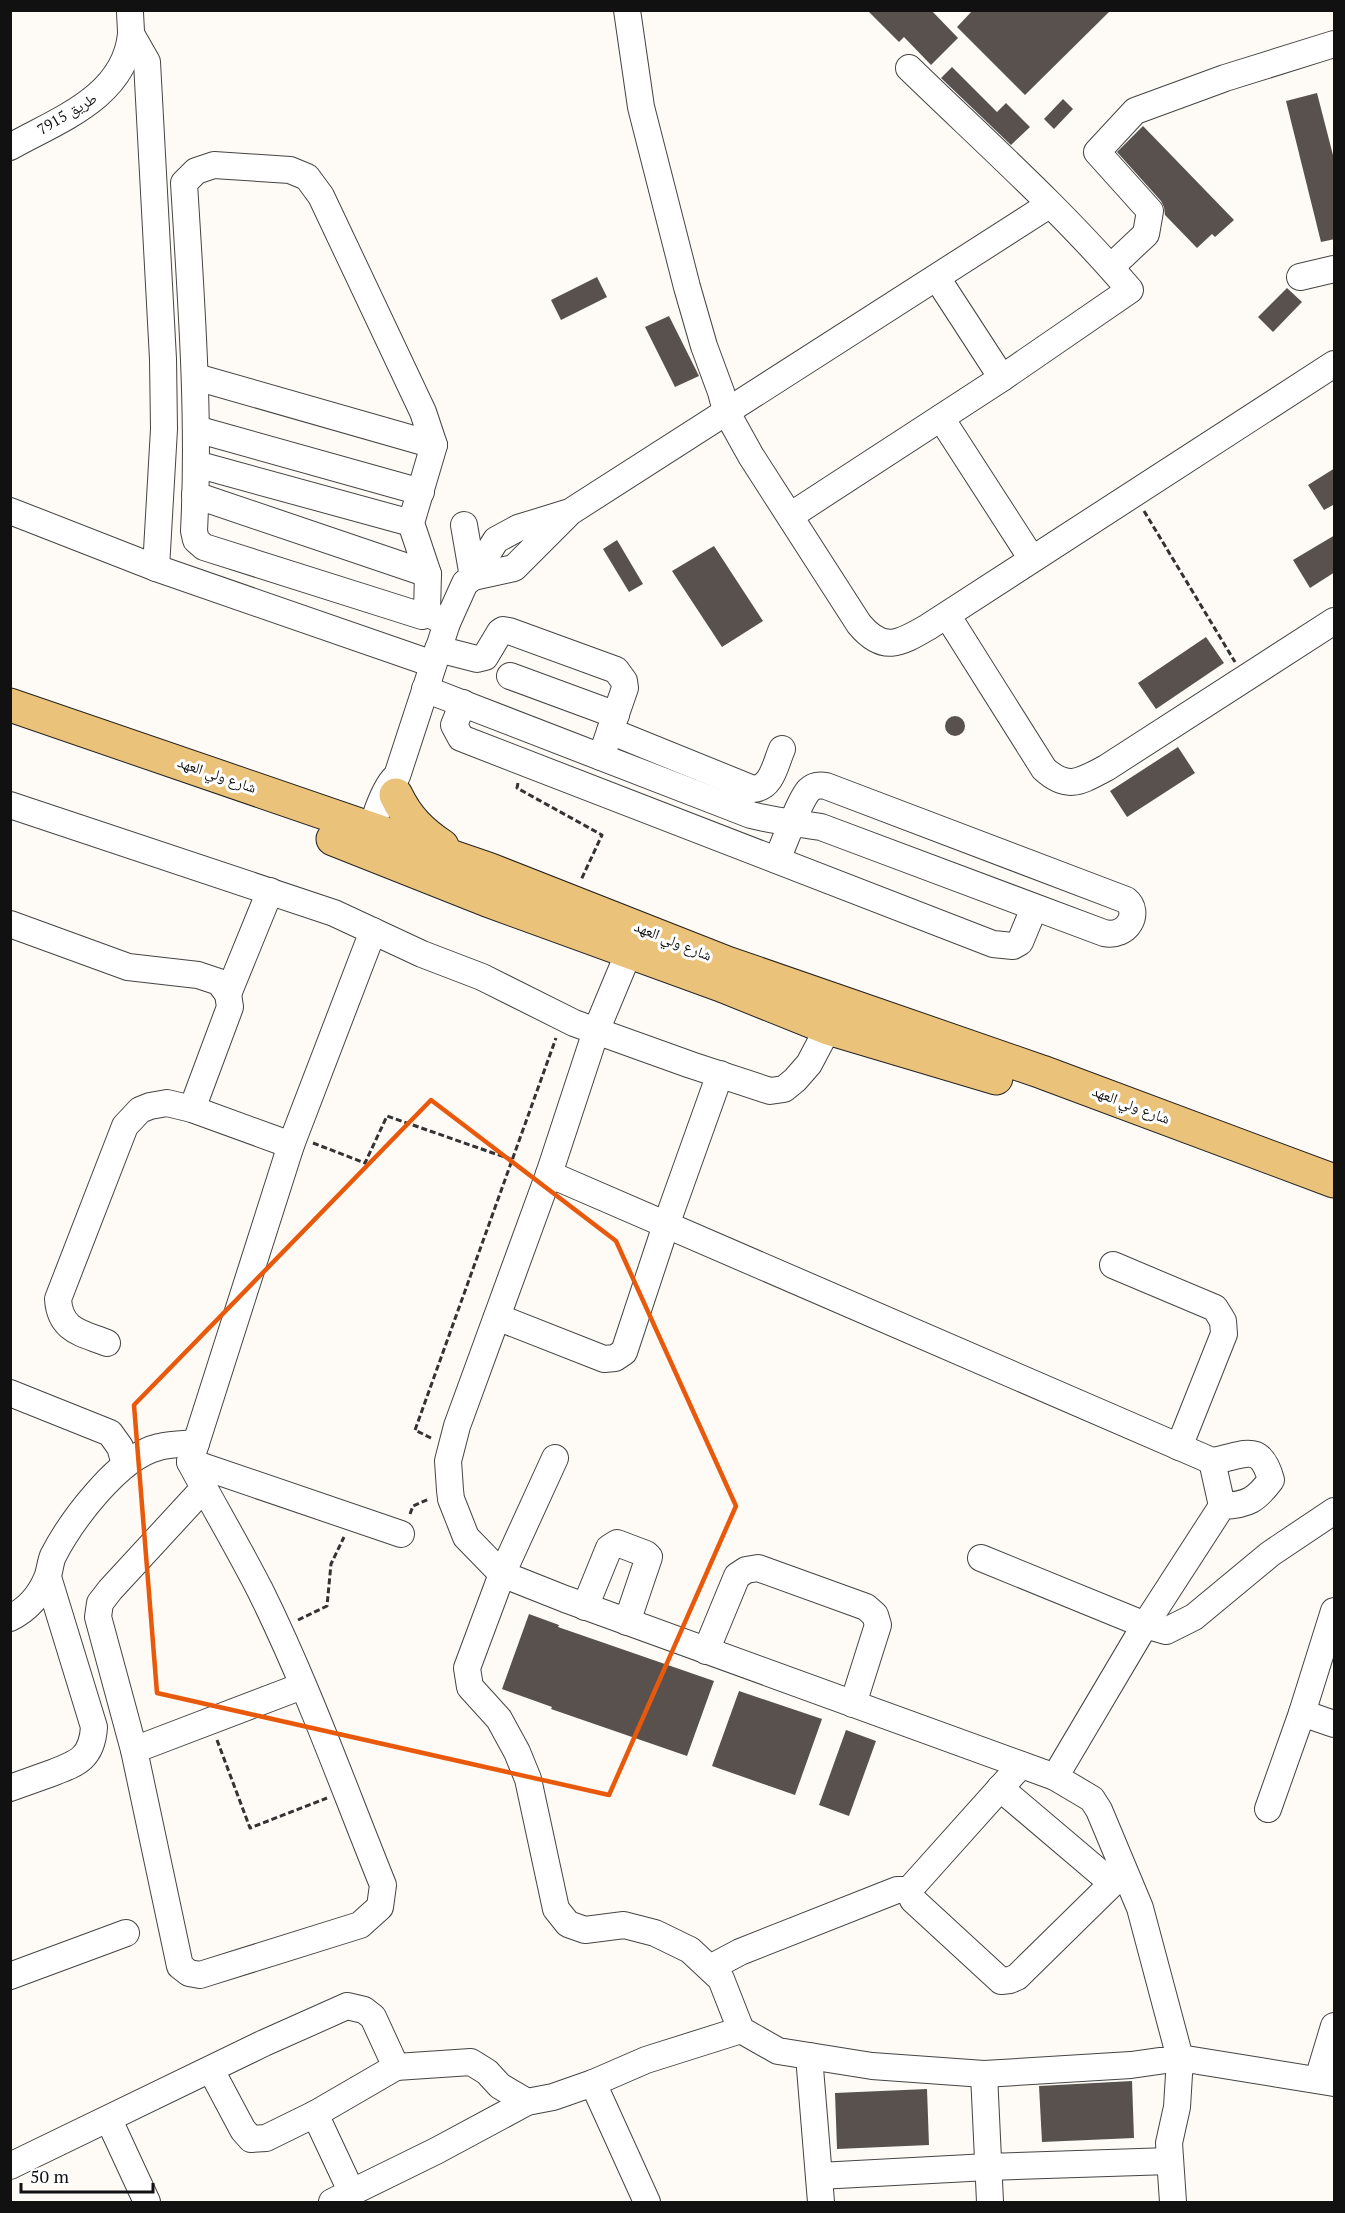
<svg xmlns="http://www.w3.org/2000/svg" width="1345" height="2213" font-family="'PT Serif','Noto Naskh Arabic',serif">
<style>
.building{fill:#58514e}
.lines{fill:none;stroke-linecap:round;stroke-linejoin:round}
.minor-casing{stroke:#444;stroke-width:28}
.major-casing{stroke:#222;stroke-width:35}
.path{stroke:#333;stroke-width:3;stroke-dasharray:6 3;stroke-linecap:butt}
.minor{stroke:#fff;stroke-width:26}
.major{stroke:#eac279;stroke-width:33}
.marked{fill:none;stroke:#e8590c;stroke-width:4.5;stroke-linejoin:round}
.labels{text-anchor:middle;stroke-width:6;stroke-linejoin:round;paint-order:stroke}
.street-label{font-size:15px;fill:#111;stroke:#fff}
</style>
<rect width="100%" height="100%" fill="#fefbf6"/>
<!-- building -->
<g class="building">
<path d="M 867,10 L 931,10 L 958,38 L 931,65 L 904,37 L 899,42 Z"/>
<path d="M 973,10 L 1111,10 L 1025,95 L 957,27 Z"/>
<path d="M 952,67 L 997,112 L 1006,103 L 1030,127 L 1011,145 L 941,78 Z"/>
<path d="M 1317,93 L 1335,163 L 1335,239 L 1321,242 L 1286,101 Z"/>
<path d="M 1063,99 L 1073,109 L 1054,129 L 1044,119 Z"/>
<path d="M 1143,126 L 1234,220 L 1215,237 L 1212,234 L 1197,248 L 1165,215 L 1164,207 L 1161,201 L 1117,152 Z"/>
<path d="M 597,277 L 607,297 L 561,320 L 551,300 Z"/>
<path d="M 1287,288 L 1302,302 L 1273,332 L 1258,317 Z"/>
<path d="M 669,316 L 699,376 L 675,387 L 645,327 Z"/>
<path d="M 1335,468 L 1335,504 L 1324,510 L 1308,485 Z"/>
<path d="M 1335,535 L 1335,572 L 1310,588 L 1293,560 Z"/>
<path d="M 617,540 L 643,584 L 629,592 L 603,549 Z"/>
<path d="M 714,546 L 763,621 L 722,647 L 672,571 Z"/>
<path d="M 1206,637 L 1224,663 L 1156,709 L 1138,683 Z"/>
<circle cx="955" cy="726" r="10"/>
<path d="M 1178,747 L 1195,773 L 1127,817 L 1110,791 Z"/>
<path d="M 529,1614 L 559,1625 L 558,1627 L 714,1681 L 687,1756 L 551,1709 L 552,1707 L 502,1689 Z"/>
<path d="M 739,1691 L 822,1719 L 795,1795 L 712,1766 Z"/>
<path d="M 846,1730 L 876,1741 L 849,1816 L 819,1805 Z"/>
<path d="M 1132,2081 L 1134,2138 L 1042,2142 L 1039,2086 Z"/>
<path d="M 927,2089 L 929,2145 L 837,2149 L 835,2093 Z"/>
</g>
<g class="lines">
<defs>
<g id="minor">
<path d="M 627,10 L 641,107 L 687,287 L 704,346 L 721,392 L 726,411 L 751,456 L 859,624 C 883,653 899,644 928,627 L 1334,364"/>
<path d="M 131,34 L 147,62 L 163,359 L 164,429 L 156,568"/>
<path d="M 10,147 C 58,120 125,97 131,34 C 131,26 130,18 130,10"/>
<path d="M 1111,267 L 1146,234 L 1150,211 L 1097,152 L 1135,111 L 1225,78 L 1334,44"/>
<path d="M 1300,277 L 1334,269"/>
<path d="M 937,278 L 1002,378"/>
<path d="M 196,377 L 434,445"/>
<path d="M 941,418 L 1032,559"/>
<path d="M 196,429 L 421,492"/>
<path d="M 196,464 L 411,523"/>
<path d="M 195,495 L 428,574"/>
<path d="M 10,511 L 156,568 L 433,664"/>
<path d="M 790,516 L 1002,378 L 1130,290 C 1063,211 983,140 909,68"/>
<path d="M 464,525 L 473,577"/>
<path d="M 473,577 L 496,540 L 518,528 L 570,512 L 1049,205"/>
<path d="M 429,614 L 422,616 L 204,547 L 196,540 L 194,531 C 200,415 191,299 184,183 L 196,171 L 214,165 L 290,170 L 307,177 L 321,196 L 423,412 L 434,445 L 411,523 L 428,574 L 427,611 L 429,614 L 447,623"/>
<path d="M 947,615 L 1044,769 C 1068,791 1081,781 1106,768 L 1334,621"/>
<path d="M 438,649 L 477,659 L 485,657 L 500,632 L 503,630 L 509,631 L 616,670 L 624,681 L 625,688 L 601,757"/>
<path d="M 510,676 L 616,715"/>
<path d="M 425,689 L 751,815 C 774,821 797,823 821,827 L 1104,933 C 1128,938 1141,912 1126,900 L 826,786 C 820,785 814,785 809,790 C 800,799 783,846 777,860"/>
<path d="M 463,703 L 454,725 L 461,738 L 993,944 L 1013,946 L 1020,942 L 1034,908"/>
<path d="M 610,731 L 753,789 C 772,788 775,765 782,749"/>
<path d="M 10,805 L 334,913 L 422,954 L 482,977 L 574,1023 L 691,1065 L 770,1091 L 784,1089 L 795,1080 L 809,1064 L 828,1028"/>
<path d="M 370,847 C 367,833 385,784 397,776 L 447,623 L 465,583 L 473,577 L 514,568 L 567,515"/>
<path d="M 10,924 L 128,967 L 198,975 L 219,982 L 228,994 L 230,1007 L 192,1109"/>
<path d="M 373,931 L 291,1145 L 190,1462 L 401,1534"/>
<path d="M 228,994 L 270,891"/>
<path d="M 549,1174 L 1212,1461 C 1242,1457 1260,1439 1271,1480 C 1256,1500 1248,1505 1222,1506 L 1145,1625 L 1055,1777"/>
<path d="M 1113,1265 L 1215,1308 L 1223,1321 L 1224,1334 L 1179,1447"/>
<path d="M 497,1317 L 604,1359 L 615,1358 L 624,1352 L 666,1225 L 720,1074"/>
<path d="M 107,1343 C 82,1333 60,1331 58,1299 L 125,1126 L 140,1110 L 150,1106 L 167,1103 L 192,1109 L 291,1145"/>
<path d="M 10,1393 L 110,1433 L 120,1447 L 125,1464"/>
<path d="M 555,1458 L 502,1574 L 467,1668 L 470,1687 L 499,1719 L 517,1752 L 528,1779 L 556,1909 L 568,1924 L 585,1930 L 624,1925 L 655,1933 L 690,1950 L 721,1979 L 741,2030 L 778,2051 L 872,2066 L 984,2074 L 1131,2065 L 1180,2058 L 1140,1908 L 1099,1810 L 1092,1799 L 1055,1777 L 565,1599 L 502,1574 L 466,1537 L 451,1499 L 450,1490 L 448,1461 L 457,1426 L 549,1174 L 596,1031 L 636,935"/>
<path d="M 1212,1461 L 1222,1506"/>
<path d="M 190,1462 C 213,1505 238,1547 260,1590 C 307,1685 343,1786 383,1885 L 380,1907 L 360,1925 L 200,1975 L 189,1973 L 180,1966 L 134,1750 L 98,1617 L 100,1603 L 110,1590 L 204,1488"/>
<path d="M 981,1558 L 1145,1625 L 1166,1631 L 1194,1617 L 1270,1554 L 1334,1511"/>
<path d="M 585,1607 L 609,1548 L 617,1543 L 646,1554 L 649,1557 L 627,1622"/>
<path d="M 10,1618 C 27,1610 40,1595 47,1578 C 50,1571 50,1563 53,1556 C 71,1521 119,1456 159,1447 C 171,1444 184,1444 196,1443"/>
<path d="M 706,1651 L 737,1576 L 746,1570 L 758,1568 L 866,1607 L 875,1615 L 878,1625 L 853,1704"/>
<path d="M 1302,1713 L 1334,1724"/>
<path d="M 134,1750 L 302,1686"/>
<path d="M 10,1788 C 24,1783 38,1778 52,1773 C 78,1763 92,1758 94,1727 L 48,1577"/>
<path d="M 1000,1788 L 1112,1883"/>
<path d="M 1268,1809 L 1302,1713 L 1334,1611"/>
<path d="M 909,1890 L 913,1900 L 1001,1981 L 1010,1980 L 1017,1977 L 1124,1872"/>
<path d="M 909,1890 L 1021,1765"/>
<path d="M 710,1968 L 740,1952 L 897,1890 L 909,1890"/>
<path d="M 10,1976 L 126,1933"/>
<path d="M 809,2056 L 821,2202"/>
<path d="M 211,2070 L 243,2130 L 251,2139 L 266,2138 L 315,2114 L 396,2067"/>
<path d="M 984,2074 L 990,2202"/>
<path d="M 1318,2079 L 1334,2026"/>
<path d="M 593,2083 L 646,2060 L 741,2030"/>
<path d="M 315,2114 L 352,2193"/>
<path d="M 109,2120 L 147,2202"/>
<path d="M 10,2166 L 264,2043 L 347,2006 L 364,2010 L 373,2017 L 396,2067 L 471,2062 L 487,2072 L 500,2086 L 527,2102 L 553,2097 L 593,2083 L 647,2202"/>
<path d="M 819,2176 L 988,2167 L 1170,2161"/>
<path d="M 332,2202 L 436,2151 L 527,2102"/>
<path d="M 1173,2202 L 1169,2143 L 1177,2107 L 1180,2058 L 1334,2083"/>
</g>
<g id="major">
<path d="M 10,705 L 488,869 L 727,963 L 1042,1072 L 1334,1181"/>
<path d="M 396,795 C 407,818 421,832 442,846"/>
<path d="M 333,839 L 487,900 L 721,985 L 828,1028 L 996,1078"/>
</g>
</defs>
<!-- minor casing -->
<use href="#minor" class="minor-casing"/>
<!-- major casing -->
<use href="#major" class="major-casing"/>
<!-- path -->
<g class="path">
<path d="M 1144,511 L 1235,662"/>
<path d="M 518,783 L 517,788 L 602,835 L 581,880"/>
<path d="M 313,1143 L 365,1163 L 387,1116 L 513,1160"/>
<path d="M 431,1438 L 415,1430 L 556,1038"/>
<path d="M 410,1514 L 413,1506 L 429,1499"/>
<path d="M 298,1620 L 327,1606 L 331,1564 L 344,1537"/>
<path d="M 217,1740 L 250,1828 L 327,1798"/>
</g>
<!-- minor -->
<use href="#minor" class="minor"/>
<!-- major -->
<use href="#major" class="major"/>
</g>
<!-- marked area -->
<path class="marked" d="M 431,1100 L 616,1241 L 736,1506 L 609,1795 L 157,1693 L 134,1405 Z"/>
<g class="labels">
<!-- street labels -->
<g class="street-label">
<text transform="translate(67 114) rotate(-31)" y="5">طريق 7915</text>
<text transform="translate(217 775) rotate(19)" y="5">شارع ولي العهد</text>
<text transform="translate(673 941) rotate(22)" y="5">شارع ولي العهد</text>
<text transform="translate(1131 1105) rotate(21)" y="5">شارع ولي العهد</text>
</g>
</g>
<!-- border -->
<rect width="1345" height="2213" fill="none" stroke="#111111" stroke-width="24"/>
<!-- scale -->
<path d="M21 2183v9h132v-9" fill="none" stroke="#111111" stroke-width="3"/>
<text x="30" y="2183" font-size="18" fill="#111111" stroke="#ffffff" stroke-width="4.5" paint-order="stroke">50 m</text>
</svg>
